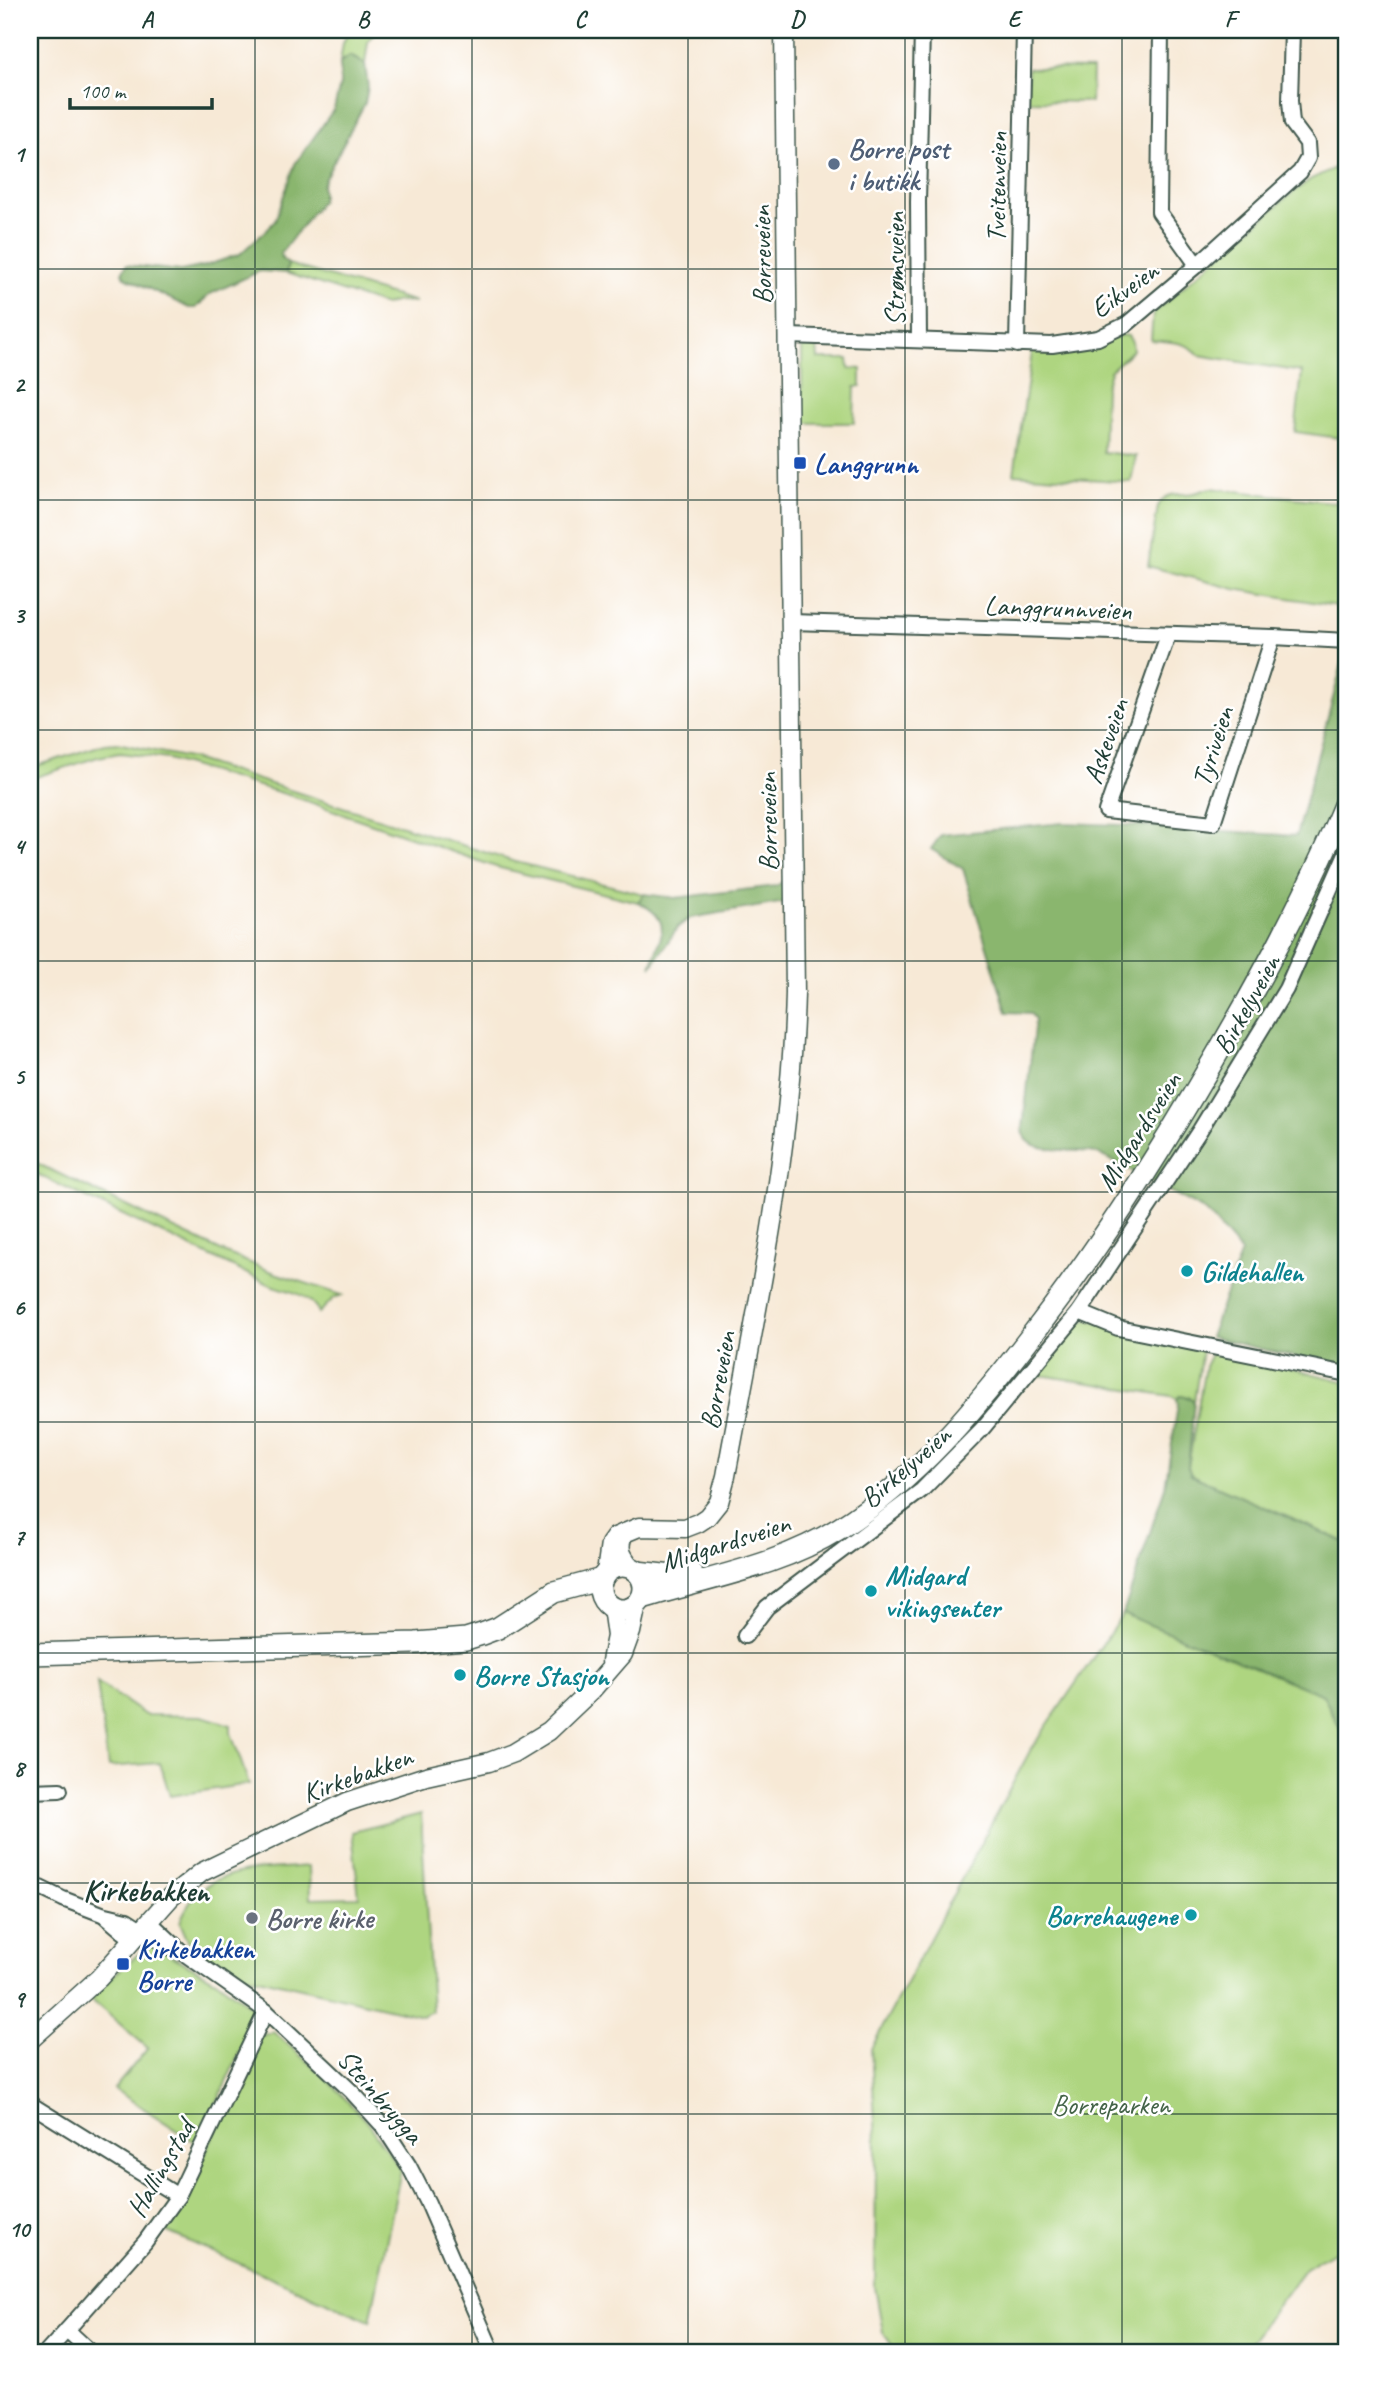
<svg xmlns="http://www.w3.org/2000/svg" width="1377" height="2383" font-family="Caveat,sans-serif">
<style>
.green{fill:#aed580;stroke:#66895a;stroke-width:2}
.forest{fill:#8ab66e;stroke:#547a51;stroke-width:2}
.lines{fill:none;stroke-linecap:round;stroke-linejoin:round}
.minor-casing{stroke:#3f574c;stroke-width:18}
.major-casing{stroke:#3f574c;stroke-width:21}
.highway-casing{stroke:#3f574c;stroke-width:24}
.minor{stroke:#fff;stroke-width:14}
.major{stroke:#fff;stroke-width:18}
.highway{stroke:#fff;stroke-width:21}
.grid{fill:none;stroke:#1f3d34;stroke-width:2;stroke-opacity:0.55}
.service-dot{fill:#5c6f8a;stroke:#fff;stroke-width:2.5}
.transit-dot{fill:#1a4fb4;stroke:#fff;stroke-width:2.5}
.culture-dot{fill:#0f9aa8;stroke:#fff;stroke-width:2.5}
.worship-dot{fill:#6b7280;stroke:#fff;stroke-width:2.5}
.labels{text-anchor:middle;stroke-width:5;stroke-linejoin:round;paint-order:stroke}
.service-label{font-size:28px;font-weight:bold;fill:#4e5e75;stroke:#fff;text-anchor:start}
.street-label{font-size:28px;fill:#1f3d34;stroke:#fff}
.transit-label{font-size:28px;font-weight:bold;fill:#164399;stroke:#fff;text-anchor:start}
.culture-label{font-size:28px;font-weight:bold;fill:#0d838f;stroke:#fff;text-anchor:start}
.worship-label{font-size:28px;font-weight:bold;fill:#5b616d;stroke:#fff;text-anchor:start}
.park-label{font-size:28px;fill:#436347;stroke:#fff}
.neighbourhood-label{font-size:30px;font-weight:bold;fill:#1f3d34;stroke:#fff}
.neatline{fill:none;stroke:#1f3d34;stroke-width:2.5}
.grid-label{font-size:23px;text-anchor:middle;font-weight:bold;fill:#1f3d34}
</style>
<rect width="100%" height="100%" fill="#fff"/>
<filter id="ink" filterUnits="userSpaceOnUse"><feTurbulence type="fractalNoise" baseFrequency=".0143" numOctaves="2"/><feDisplacementMap in="SourceGraphic" scale="14" xChannelSelector="R" yChannelSelector="G"/><feConvolveMatrix kernelMatrix="1 2 1 2 8 2 1 2 1" color-interpolation-filters="sRGB"/></filter>
<filter id="wash" filterUnits="userSpaceOnUse"><feTurbulence type="fractalNoise" baseFrequency=".00686" numOctaves="4" result="noise"/><feDisplacementMap in="SourceGraphic" scale="28" xChannelSelector="R" yChannelSelector="G"/><feGaussianBlur stdDeviation="1.57" result="paint"/><feColorMatrix in="noise" values="0 0 0 0 0 0 0 0 0 0 0 0 0 0 0 0 0 1.4 0 .05"/><feComposite in="paint" operator="in"/></filter>
<g filter="url(#wash)">
<rect width="100%" height="100%" fill="#f7e9d6"/>
<!-- green -->
<g class="green">
<path d="M 349,30 L 376,30 L 368,42 L 365,64 L 350,56 L 340,62 L 343,43 Z"/>
<path d="M 1028,68 L 1092,69 L 1091,102 L 1027,101 Z"/>
<path d="M 1347,159 L 1347,439 L 1295,432 L 1302,372 L 1199,355 C 1188,341 1168,342 1151,340 L 1153,313 L 1287,197 L 1311,179 L 1337,167 Z"/>
<path d="M 288,264 L 416,302 L 397,301 L 385,305 L 286,273 Z"/>
<path d="M 1123,335 L 1128,336 L 1132,342 L 1133,350 L 1110,371 L 1105,389 L 1103,452 L 1136,456 L 1131,482 L 1014,474 L 1032,352 L 1076,351 Z"/>
<path d="M 802,346 L 817,346 L 818,359 L 848,359 L 849,368 L 861,369 L 861,386 L 855,387 L 854,423 L 802,423 Z"/>
<path d="M 1211,488 L 1347,504 L 1347,590 L 1345,598 L 1336,606 L 1235,589 L 1148,566 L 1158,506 C 1167,490 1178,496 1194,493 C 1200,492 1205,489 1211,488 Z"/>
<path d="M 117,743 L 193,759 L 512,861 L 644,894 L 638,902 L 496,867 L 295,797 L 168,759 L 120,753 L 98,757 L 30,779 L 30,768 L 105,744 Z"/>
<path d="M 30,1160 L 221,1251 L 275,1273 L 342,1295 L 334,1298 L 319,1313 C 312,1295 290,1291 273,1286 L 30,1171 Z"/>
<path d="M 1089,1320 L 1202,1350 L 1194,1402 L 1191,1398 L 1180,1396 L 1177,1399 L 1171,1396 L 1047,1376 L 1039,1376 L 1032,1380 L 1072,1327 L 1079,1322 Z"/>
<path d="M 1223,1352 L 1347,1382 L 1347,1543 L 1191,1475 L 1188,1467 L 1205,1366 L 1211,1354 Z"/>
<path d="M 1123,1614 L 1324,1695 L 1347,1742 L 1347,2243 L 1305,2268 L 1242,2353 L 897,2353 L 883,2332 L 875,2287 L 876,2140 L 871,2049 L 1031,1749 Z"/>
<path d="M 97,1682 L 145,1715 L 202,1716 L 231,1725 L 231,1733 L 249,1784 L 170,1796 L 160,1763 L 108,1767 Z"/>
<path d="M 421,1814 L 432,2011 L 422,2016 L 223,1970 C 195,1955 191,1951 180,1922 C 201,1864 257,1871 309,1866 L 310,1898 L 359,1897 L 352,1832 Z"/>
<path d="M 150,1944 L 216,1980 L 253,2008 L 254,2021 L 198,2144 L 114,2089 L 148,2048 L 88,1997 Z"/>
<path d="M 274,2032 L 330,2082 L 365,2120 L 401,2170 L 370,2321 L 163,2230 L 185,2197 L 259,2036 Z"/>
</g>
<!-- forest -->
<g class="forest">
<path d="M 350,56 L 365,64 L 368,87 L 365,103 L 325,178 L 322,186 L 322,200 L 281,253 L 282,259 L 288,264 L 286,273 L 260,271 L 210,294 L 196,308 L 189,308 L 125,277 L 122,273 L 126,265 L 181,271 L 205,266 L 240,254 L 264,232 L 275,221 L 295,164 L 334,109 L 340,85 L 340,62 Z"/>
<path d="M 1347,659 L 1347,1369 L 1210,1337 L 1241,1252 L 1206,1211 L 1099,1154 C 1076,1146 1023,1158 1023,1128 L 1035,1019 L 1030,1013 L 1007,1012 L 963,869 L 931,849 L 941,835 L 1063,823 L 1153,826 L 1296,836 L 1343,661 Z"/>
<path d="M 784,881 L 786,902 L 690,918 L 678,927 L 651,967 C 661,935 674,920 638,902 L 644,894 L 675,898 L 776,886 Z"/>
<path d="M 1180,1396 L 1191,1398 L 1194,1402 L 1188,1467 L 1191,1475 L 1347,1543 L 1347,1742 L 1323,1695 L 1123,1614 L 1165,1487 L 1178,1405 L 1177,1399 Z"/>
</g>
</g>
<g filter="url(#ink)">
<g class="lines">
<defs>
<g id="minor">
<path d="M 1161,30 L 1159,212 L 1197,265"/>
<path d="M 788,336 L 1052,345 L 1098,338 L 1127,324 L 1197,265 L 1300,172 L 1308,158 L 1307,143 L 1292,123 L 1290,101 L 1292,30"/>
<path d="M 919,340 L 918,202 L 922,30"/>
<path d="M 1017,345 L 1024,30"/>
<path d="M 791,622 L 1273,637 L 1347,641"/>
<path d="M 1168,635 L 1106,811 L 1213,823 L 1273,637"/>
<path d="M 1079,1312 L 1118,1328 L 1347,1374"/>
<path d="M 745,1636 L 767,1607 L 922,1490 L 982,1429 L 1079,1312 L 1200,1130 L 1286,989 L 1347,851"/>
<path d="M 30,1791 L 60,1790"/>
<path d="M 30,1883 L 63,1899 L 102,1914 L 127,1920 L 169,1947"/>
<path d="M 106,1917 L 133,1940"/>
<path d="M 150,1922 L 182,1952 L 266,2011 L 352,2092 L 383,2126 L 409,2166 L 428,2203 L 493,2353"/>
<path d="M 30,2104 L 178,2196"/>
<path d="M 46,2353 L 67,2330"/>
<path d="M 92,2353 L 67,2330 L 145,2242 L 178,2196 L 266,2011"/>
</g>
<g id="major">
<path d="M 624,1533 C 617,1549 621,1554 631,1568"/>
<path d="M 606,1573 L 610,1544 L 615,1537 L 639,1527 L 685,1528 L 698,1523 L 707,1517 L 719,1502 L 726,1476 C 755,1316 791,1156 795,993 L 784,30"/>
<path d="M 611,1661 L 616,1636 L 612,1607"/>
<path d="M 30,2040 L 99,1978 L 171,1897 L 202,1872 L 347,1802 L 426,1776 L 489,1762 L 513,1753 L 549,1731 L 590,1692 L 623,1654 L 631,1632 L 637,1604"/>
</g>
<g id="highway">
<circle cx="622" cy="1588" r="22"/>
<path d="M 637,1572 L 672,1576 L 692,1574"/>
<path d="M 642,1598 C 711,1577 778,1567 840,1528 C 916,1480 974,1410 1028,1340 C 1096,1253 1155,1161 1210,1066 C 1261,980 1309,892 1347,798"/>
<path d="M 30,1654 L 416,1643 L 466,1639 L 482,1634 L 498,1628 L 554,1592 L 602,1579"/>
</g>
</defs>
<!-- minor casing -->
<use href="#minor" class="minor-casing"/>
<!-- major casing -->
<use href="#major" class="major-casing"/>
<!-- highway casing -->
<use href="#highway" class="highway-casing"/>
<!-- minor -->
<use href="#minor" class="minor"/>
<!-- major -->
<use href="#major" class="major"/>
<!-- highway -->
<use href="#highway" class="highway"/>
</g>
</g>
<!-- grid -->
<path class="grid" d="M 255,30 L 255,2353M 472,30 L 472,2353M 688,30 L 688,2353M 905,30 L 905,2353M 1122,30 L 1122,2353M 30,269 L 1347,269M 30,500 L 1347,500M 30,730 L 1347,730M 30,961 L 1347,961M 30,1192 L 1347,1192M 30,1422 L 1347,1422M 30,1653 L 1347,1653M 30,1883 L 1347,1883M 30,2114 L 1347,2114"/>
<!-- markers -->
<circle class="service-dot" cx="834" cy="164" r="7"/>
<g class="transit-dot">
<rect x="793" y="456" width="14" height="14" rx="3.5"/>
<rect x="116" y="1957" width="14" height="14" rx="3.5"/>
</g>
<g class="culture-dot">
<circle cx="1187" cy="1271" r="7"/>
<circle cx="871" cy="1591" r="7"/>
<circle cx="460" cy="1675" r="7"/>
<circle cx="1191" cy="1915" r="7"/>
</g>
<circle class="worship-dot" cx="252" cy="1918" r="7"/>
<g class="labels">
<!-- service labels -->
<g class="service-label">
<text x="848" y="158">Borre post<tspan x="848" dy="32">i butikk</tspan></text>
</g>
<!-- street labels -->
<g class="street-label">
<text transform="translate(996 187) rotate(-89)" y="10">Tveitenveien</text>
<text transform="translate(761 255) rotate(-91)" y="10">Borreveien</text>
<text transform="translate(894 269) rotate(-90)" y="10">Strømsveien</text>
<text transform="translate(1124 289) rotate(-36)" y="10">Eikveien</text>
<text transform="translate(1058 607) rotate(2)" y="10">Langgrunnveien</text>
<text transform="translate(1105 741) rotate(-71)" y="10">Askeveien</text>
<text transform="translate(1212 746) rotate(-72)" y="10">Tyriveien</text>
<text transform="translate(767 822) rotate(-91)" y="10">Borreveien</text>
<text transform="translate(1246 1004) rotate(-61)" y="10">Birkelyveien</text>
<text transform="translate(1138 1131) rotate(-58)" y="10">Midgardsveien</text>
<text transform="translate(717 1380) rotate(-80)" y="10">Borreveien</text>
<text transform="translate(905 1466) rotate(-41)" y="10">Birkelyveien</text>
<text transform="translate(725 1542) rotate(-18)" y="10">Midgardsveien</text>
<text transform="translate(357 1774) rotate(-20)" y="10">Kirkebakken</text>
<text transform="translate(381 2096) rotate(49)" y="10">Steinbrygga</text>
<text transform="translate(160 2168) rotate(-60)" y="10">Hallingstad</text>
</g>
<!-- transit labels -->
<g class="transit-label">
<text x="814" y="473">Langgrunn</text>
<text x="137" y="1958">Kirkebakken<tspan x="137" dy="32">Borre</tspan></text>
</g>
<!-- culture labels -->
<g class="culture-label">
<text x="1201" y="1281">Gildehallen</text>
<text x="885" y="1585">Midgard<tspan x="885" dy="32">vikingsenter</tspan></text>
<text x="474" y="1685">Borre Stasjon</text>
<text x="1177" y="1925" text-anchor="end">Borrehaugene</text>
</g>
<!-- worship labels -->
<g class="worship-label">
<text x="266" y="1928">Borre kirke</text>
</g>
<!-- park labels -->
<g class="park-label">
<text x="1111" y="2114">Borreparken</text>
</g>
<!-- neighbourhood labels -->
<g class="neighbourhood-label">
<text x="146" y="1901">Kirkebakken</text>
</g>
</g>
<!-- margin -->
<rect width="1377" height="2383" fill="none" stroke="#fff" stroke-width="77"/>
<!-- scale -->
<path d="M70 98v10h142v-10" fill="none" stroke="#1f3d34" stroke-width="3.5"/>
<text x="80" y="98" font-size="21" fill="#1f3d34" stroke="#ffffff" stroke-width="5" paint-order="stroke">100 m</text>
<rect x="38" y="38" width="1300" height="2306" class="neatline"/>
<g class="grid-label">
<text x="147" y="27">A</text>
<text x="363" y="27">B</text>
<text x="580" y="27">C</text>
<text x="797" y="27">D</text>
<text x="1014" y="27">E</text>
<text x="1230" y="27">F</text>
<text x="19" y="162">1</text>
<text x="19" y="392">2</text>
<text x="19" y="623">3</text>
<text x="19" y="854">4</text>
<text x="19" y="1084">5</text>
<text x="19" y="1315">6</text>
<text x="19" y="1545">7</text>
<text x="19" y="1776">8</text>
<text x="19" y="2007">9</text>
<text x="19" y="2237">10</text>
</g>
</svg>
